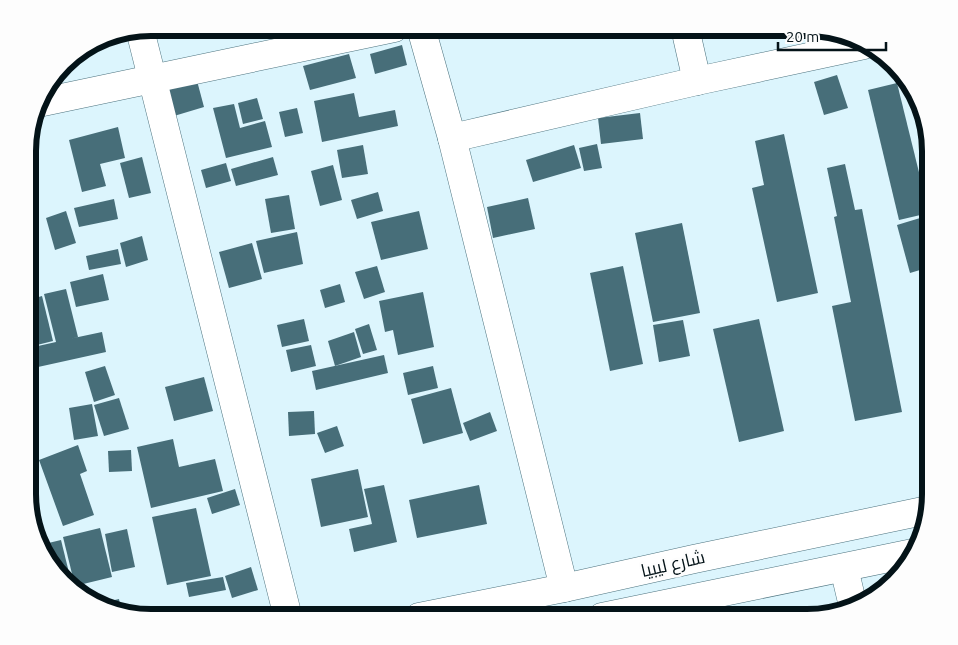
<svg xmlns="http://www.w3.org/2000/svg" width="958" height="645" font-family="Ubuntu,Cairo,sans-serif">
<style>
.building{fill:#476e79}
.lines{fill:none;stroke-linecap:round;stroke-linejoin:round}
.street-casing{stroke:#4d737f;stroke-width:29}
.secondary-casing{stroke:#4d737f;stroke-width:29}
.street{stroke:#fff;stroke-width:28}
.secondary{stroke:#fff;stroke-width:28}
.labels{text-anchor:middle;stroke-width:5;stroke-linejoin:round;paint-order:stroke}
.street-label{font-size:18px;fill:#041318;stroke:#fdfdfd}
.rim{fill:none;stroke:#041318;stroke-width:6}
</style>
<rect width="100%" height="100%" fill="#dcf5fd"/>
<!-- building -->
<g class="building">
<path d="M 165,28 L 185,28 L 166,32 Z"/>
<path d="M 248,28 L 273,28 L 250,34 Z"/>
<path d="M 402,45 L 407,65 L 375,74 L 370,54 Z"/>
<path d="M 349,54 L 356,78 L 310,90 L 303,66 Z"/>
<path d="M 837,75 L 848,108 L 824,115 L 814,82 Z"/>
<path d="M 196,77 L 204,107 L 174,116 L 165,87 Z"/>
<path d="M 897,83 L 929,213 L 899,220 L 868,90 Z"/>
<path d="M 354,93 L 359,117 L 395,110 L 398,126 L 322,142 L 314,101 Z"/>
<path d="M 257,98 L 263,119 L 243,124 L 238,103 Z"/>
<path d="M 234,104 L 240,128 L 265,121 L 272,147 L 226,158 L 213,108 Z"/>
<path d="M 297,108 L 303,133 L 285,137 L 279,112 Z"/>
<path d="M 640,113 L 643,139 L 601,144 L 598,118 Z"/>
<path d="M 118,127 L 125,158 L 100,164 L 106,186 L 82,192 L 69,140 Z"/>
<path d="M 784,134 L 818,293 L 777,302 L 752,188 L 764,185 L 755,141 Z"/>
<path d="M 597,144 L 602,168 L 584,171 L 579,148 Z"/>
<path d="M 363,145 L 368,174 L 342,178 L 337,150 Z"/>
<path d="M 574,145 L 581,168 L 533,182 L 526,160 Z"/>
<path d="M 142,157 L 151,193 L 129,198 L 120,163 Z"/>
<path d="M 273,157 L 278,175 L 236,186 L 231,169 Z"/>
<path d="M 226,163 L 231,181 L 206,188 L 201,170 Z"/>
<path d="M 845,164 L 855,210 L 862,209 L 902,412 L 855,421 L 832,306 L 851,302 L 834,217 L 837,216 L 827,168 Z"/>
<path d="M 333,165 L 342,200 L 320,206 L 311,171 Z"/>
<path d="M 378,192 L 383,211 L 357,219 L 351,200 Z"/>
<path d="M 289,195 L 295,229 L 271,233 L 265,199 Z"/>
<path d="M 528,198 L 535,229 L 493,238 L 487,207 Z"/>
<path d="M 114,199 L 118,219 L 79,227 L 74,208 Z"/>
<path d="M 66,211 L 76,243 L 55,250 L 46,218 Z"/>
<path d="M 419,211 L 428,249 L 381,260 L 371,222 Z"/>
<path d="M 930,215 L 930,267 L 910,273 L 897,225 Z"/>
<path d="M 682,223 L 700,313 L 653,322 L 635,233 Z"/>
<path d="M 297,232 L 303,264 L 264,273 L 256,241 Z"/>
<path d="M 142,236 L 148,260 L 126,267 L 120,243 Z"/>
<path d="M 252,243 L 262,279 L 229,288 L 219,252 Z"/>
<path d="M 118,249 L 121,264 L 89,270 L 86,256 Z"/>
<path d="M 377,266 L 385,292 L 364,299 L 355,272 Z"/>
<path d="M 623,266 L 643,364 L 610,371 L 590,273 Z"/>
<path d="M 103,274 L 109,300 L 76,307 L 70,282 Z"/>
<path d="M 340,284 L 345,302 L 325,308 L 320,290 Z"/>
<path d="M 66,289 L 78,337 L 69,339 L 102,332 L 106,352 L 29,369 L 29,348 L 56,342 L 44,294 Z"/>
<path d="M 423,292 L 434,347 L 398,355 L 393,330 L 385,332 L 379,301 Z"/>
<path d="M 42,296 L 53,341 L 29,347 L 29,300 Z"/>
<path d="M 304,319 L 309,341 L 282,347 L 277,325 Z"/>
<path d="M 759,319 L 784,431 L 739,442 L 713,329 Z"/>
<path d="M 683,320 L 690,356 L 659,362 L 653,325 Z"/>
<path d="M 369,324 L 377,350 L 363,354 L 355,329 Z"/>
<path d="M 354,332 L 361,357 L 335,366 L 328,341 Z"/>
<path d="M 311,345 L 316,366 L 291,372 L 286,350 Z"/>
<path d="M 384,355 L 388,373 L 316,390 L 312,371 Z"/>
<path d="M 105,366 L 115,395 L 94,402 L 85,372 Z"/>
<path d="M 433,366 L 438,388 L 408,395 L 403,373 Z"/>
<path d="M 204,377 L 213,411 L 174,421 L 165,387 Z"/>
<path d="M 451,388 L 463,433 L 423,444 L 411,399 Z"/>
<path d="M 119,398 L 129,429 L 104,436 L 94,405 Z"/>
<path d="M 92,404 L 98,436 L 74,440 L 69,408 Z"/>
<path d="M 314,411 L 315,434 L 289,436 L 288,412 Z"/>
<path d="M 490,412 L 497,431 L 470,441 L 463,423 Z"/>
<path d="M 337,426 L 344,446 L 325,453 L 317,433 Z"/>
<path d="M 173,439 L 179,467 L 215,459 L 223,491 L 151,508 L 137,447 Z"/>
<path d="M 78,445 L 87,471 L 80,474 L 94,515 L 63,526 L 39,460 Z"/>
<path d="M 131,450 L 132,471 L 109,472 L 108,451 Z"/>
<path d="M 32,454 L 37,475 L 29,477 L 29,455 Z"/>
<path d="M 358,469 L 368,517 L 321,527 L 311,479 Z"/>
<path d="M 384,485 L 397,542 L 354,552 L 349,529 L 372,524 L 364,489 Z"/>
<path d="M 479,485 L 487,524 L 417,538 L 409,500 Z"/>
<path d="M 235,489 L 240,505 L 212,514 L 207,498 Z"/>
<path d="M 196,508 L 211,576 L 167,585 L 152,517 Z"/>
<path d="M 100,528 L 112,577 L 75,586 L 63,537 Z"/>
<path d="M 127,529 L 135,567 L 112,572 L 105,534 Z"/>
<path d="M 61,540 L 72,585 L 44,556 L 40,545 Z"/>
<path d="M 251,567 L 258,590 L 232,598 L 225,576 Z"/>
<path d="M 223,577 L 226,590 L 189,597 L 186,583 Z"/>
<path d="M 119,599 L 121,609 L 102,603 Z"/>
</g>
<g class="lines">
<defs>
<g id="street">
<path d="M 421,28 L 452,138 L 564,588"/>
<path d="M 685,28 L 697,81"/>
<path d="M 140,30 L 288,617"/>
<path d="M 38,103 L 394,28"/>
<path d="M 452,138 L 697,81 L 864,45"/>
<path d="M 844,568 L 853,606"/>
</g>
<g id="secondary">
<path d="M 419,617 L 564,588 L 694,559 L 928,510"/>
<path d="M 602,617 L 913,553"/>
</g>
</defs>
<!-- street casing -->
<use href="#street" class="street-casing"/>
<!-- secondary casing -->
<use href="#secondary" class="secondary-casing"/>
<!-- street -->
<use href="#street" class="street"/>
<!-- secondary -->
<use href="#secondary" class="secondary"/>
</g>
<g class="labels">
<!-- street labels -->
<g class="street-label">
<text transform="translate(673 564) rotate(-13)" y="6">شارع ليبيا</text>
</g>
</g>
<!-- crop -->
<path d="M0 0H958V645H0ZM151 36H807A115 115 0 0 1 922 151V494A115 115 0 0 1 807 609H151A115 115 0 0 1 36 494V151A115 115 0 0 1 151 36Z" fill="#fdfdfd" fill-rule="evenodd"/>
<path class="rim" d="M151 36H807A115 115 0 0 1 922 151V494A115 115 0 0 1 807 609H151A115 115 0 0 1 36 494V151A115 115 0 0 1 151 36Z"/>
<!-- scale -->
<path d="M778 42v8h108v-8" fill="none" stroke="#041318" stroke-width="2.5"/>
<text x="786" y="42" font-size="15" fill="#041318" stroke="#fdfdfd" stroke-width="4" paint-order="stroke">20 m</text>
</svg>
